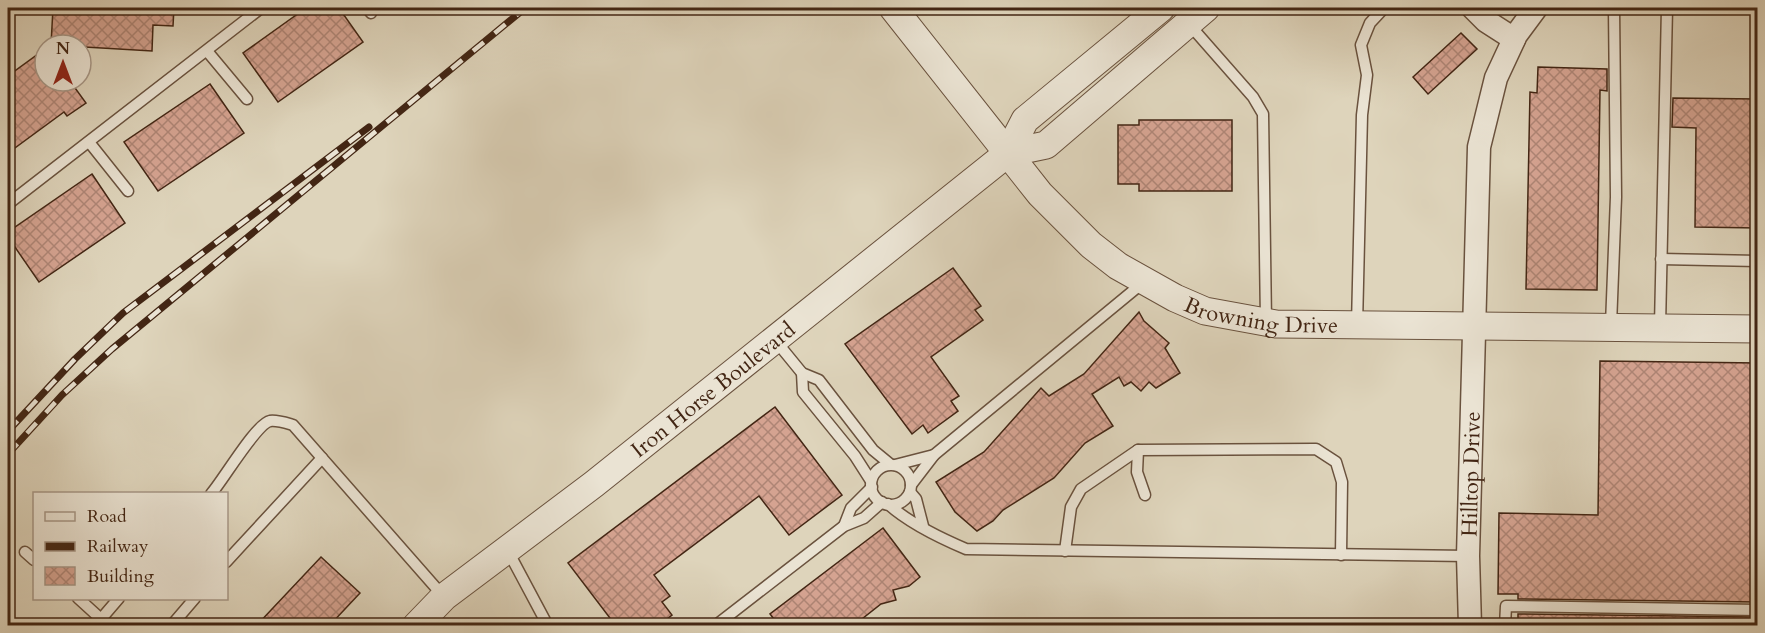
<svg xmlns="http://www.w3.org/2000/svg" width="1765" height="633" font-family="Cardo,serif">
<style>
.building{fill:url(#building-cross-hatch);stroke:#432614;stroke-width:1.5}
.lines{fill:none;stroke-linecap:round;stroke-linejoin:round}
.service-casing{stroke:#6a523e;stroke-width:13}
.minor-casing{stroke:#6a523e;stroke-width:25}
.tertiary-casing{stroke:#6a523e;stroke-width:29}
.service{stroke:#eae3d3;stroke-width:10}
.minor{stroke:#eae3d3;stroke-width:22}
.tertiary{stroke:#eae3d3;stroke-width:27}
.rail-casing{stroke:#432614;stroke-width:7}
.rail{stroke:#eae3d3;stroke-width:4.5;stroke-dasharray:14;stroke-linecap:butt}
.labels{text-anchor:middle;stroke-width:5;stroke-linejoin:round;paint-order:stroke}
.street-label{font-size:22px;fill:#432614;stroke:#eae3d3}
</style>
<defs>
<pattern id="building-cross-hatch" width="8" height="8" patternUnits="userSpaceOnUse" patternTransform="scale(1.5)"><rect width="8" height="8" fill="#d5a391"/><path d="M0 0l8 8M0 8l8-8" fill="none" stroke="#ae8575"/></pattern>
</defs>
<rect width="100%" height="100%" fill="#ded4bb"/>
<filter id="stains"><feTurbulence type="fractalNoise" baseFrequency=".00333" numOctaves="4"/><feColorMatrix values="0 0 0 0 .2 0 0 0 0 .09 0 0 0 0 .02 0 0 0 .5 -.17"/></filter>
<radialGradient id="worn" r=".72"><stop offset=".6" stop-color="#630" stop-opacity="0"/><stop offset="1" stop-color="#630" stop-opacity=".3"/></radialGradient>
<!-- building -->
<g class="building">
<path d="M 53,8 L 174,8 L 173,26 L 153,25 L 152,51 L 51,45 Z"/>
<path d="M 306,8 L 339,8 L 363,42 L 278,102 L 243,53 Z"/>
<path d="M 1461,33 L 1477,49 L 1428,94 L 1413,77 Z"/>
<path d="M 45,49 L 45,81 L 70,81 L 86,103 L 67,116 L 64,112 L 8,153 L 8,76 Z"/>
<path d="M 1538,67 L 1607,69 L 1607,91 L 1600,90 L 1597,290 L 1526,289 L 1530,92 L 1537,93 Z"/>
<path d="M 210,84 L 244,133 L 158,191 L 124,142 Z"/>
<path d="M 1673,98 L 1758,99 L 1758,228 L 1695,227 L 1696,128 L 1672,127 Z"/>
<path d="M 1139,120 L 1232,120 L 1232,191 L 1139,191 L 1139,184 L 1118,184 L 1118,125 L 1139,125 Z"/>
<path d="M 92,174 L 125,223 L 39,282 L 8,237 L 8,232 Z"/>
<path d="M 953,268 L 981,306 L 975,310 L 983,320 L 931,357 L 959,396 L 951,401 L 958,411 L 928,433 L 923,425 L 912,434 L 845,344 Z"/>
<path d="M 1139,312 L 1144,321 L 1169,343 L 1165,348 L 1180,373 L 1156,388 L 1149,382 L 1141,391 L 1131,382 L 1124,386 L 1119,377 L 1092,394 L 1113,426 L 1085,443 L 1054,478 L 1003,510 L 993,521 L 977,531 L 955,512 L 936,482 L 984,452 L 1041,388 L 1049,396 L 1084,374 Z"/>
<path d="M 1600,361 L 1758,363 L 1758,602 L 1518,599 L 1518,594 L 1498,594 L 1499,513 L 1598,515 Z"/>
<path d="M 775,407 L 842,495 L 789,535 L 759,496 L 654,575 L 670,596 L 662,602 L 672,615 L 658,626 L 616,626 L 568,563 Z"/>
<path d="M 883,528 L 920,577 L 909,586 L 893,590 L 896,600 L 881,604 L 853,626 L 779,626 L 770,614 Z"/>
<path d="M 321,557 L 360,593 L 329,626 L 256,626 Z"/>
<path d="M 1518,614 L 1758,617 L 1758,626 L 1518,626 Z"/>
</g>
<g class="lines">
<defs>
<g id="service">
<path d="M 367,8 L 371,13"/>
<path d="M 1188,23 L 1253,97 L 1263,114 L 1266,322"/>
<path d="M 207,51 L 247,99"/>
<path d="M 89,142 L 128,191"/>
<path d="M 8,204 L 261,8"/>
<path d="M 1661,259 L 1758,261"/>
<path d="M 1357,325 L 1362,115 L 1367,75 L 1361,45 L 1370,23 L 1384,8"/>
<path d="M 1611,325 L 1616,197 L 1614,8"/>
<path d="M 1660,326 L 1667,8"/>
<path d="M 775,340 L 802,373 L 819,380 L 873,450 L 890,464"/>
<path d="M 802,373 L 803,392 L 855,456 L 871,481"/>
<path d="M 1138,450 L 1137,472 L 1145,495"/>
<path d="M 895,465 L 934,455"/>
<circle cx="891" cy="485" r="20"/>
<path d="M 911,485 L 934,455 L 1145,281"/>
<path d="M 910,492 L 916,499 L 923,526"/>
<path d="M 211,494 C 224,479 256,424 270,421 C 277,420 286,423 293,425 L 444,597"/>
<path d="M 888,504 C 909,523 940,538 966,549 L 1468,556"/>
<path d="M 844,526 L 851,508 L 872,487"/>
<path d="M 508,551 L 548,626"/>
<path d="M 1065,551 L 1071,507 L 1081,489 L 1138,450 L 1316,449 L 1336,462 L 1342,482 L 1341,555"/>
<path d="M 25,552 L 34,560"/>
<path d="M 226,562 L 322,458"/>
<path d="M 78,598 L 101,619"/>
<path d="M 95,626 L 119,598"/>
<path d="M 171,626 L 195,598"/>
<path d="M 715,626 L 844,526 L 864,518 L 882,502"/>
<path d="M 1505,626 L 1506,606 L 1758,610"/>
</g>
<g id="minor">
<path d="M 1473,8 L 1486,21 L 1514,39"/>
<path id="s1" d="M 1470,626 L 1468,556 L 1479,147 L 1496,78 L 1516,35 L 1536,8"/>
</g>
<g id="tertiary">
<path id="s2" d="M 893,8 L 1040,194 L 1091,245 L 1118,266 L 1175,298 L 1205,311 L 1276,324 L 1758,329"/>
<path d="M 1008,153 L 1046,145 L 1206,8"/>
<path id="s3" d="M 416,626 L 444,597 L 594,484 L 1008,153 L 1025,120 L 1161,8"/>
</g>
</defs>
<!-- service casing -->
<use href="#service" class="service-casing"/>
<!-- minor casing -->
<use href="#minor" class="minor-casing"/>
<!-- tertiary casing -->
<use href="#tertiary" class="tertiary-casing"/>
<!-- service -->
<use href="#service" class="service"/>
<!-- minor -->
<use href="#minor" class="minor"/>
<!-- tertiary -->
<use href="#tertiary" class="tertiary"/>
<defs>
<g id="rail">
<path d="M 8,431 L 75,359 L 123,313 L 369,127"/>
<path d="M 8,454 L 62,395 L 112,349 L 524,9"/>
</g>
</defs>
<!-- rail casing -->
<use href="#rail" class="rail-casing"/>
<!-- rail -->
<use href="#rail" class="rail"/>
</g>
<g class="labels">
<!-- street labels -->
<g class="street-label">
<text dy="8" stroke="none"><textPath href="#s2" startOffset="498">Browning Drive</textPath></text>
<text dy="8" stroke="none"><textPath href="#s3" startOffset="380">Iron Horse Boulevard</textPath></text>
<text dy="8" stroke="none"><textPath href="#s1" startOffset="152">Hilltop Drive</textPath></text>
</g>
</g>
<!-- margin -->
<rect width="1765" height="633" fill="none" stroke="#ded4bb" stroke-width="30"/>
<rect x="9" y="9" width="1747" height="615" fill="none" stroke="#432614" stroke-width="3"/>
<rect x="15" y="15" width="1735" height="603" fill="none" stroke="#432614" stroke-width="1.5"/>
<!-- legend -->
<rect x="33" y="492" width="195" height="108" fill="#eae3d3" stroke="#a79787" stroke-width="1.5"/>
<rect x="45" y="512" width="30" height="9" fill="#eae3d3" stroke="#a79787" stroke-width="1.5"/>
<text x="87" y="522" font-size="18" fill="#432614">Road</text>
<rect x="45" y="542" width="30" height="9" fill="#432614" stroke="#a79787" stroke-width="1.5"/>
<text x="87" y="552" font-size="18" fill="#432614">Railway</text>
<rect x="45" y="567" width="30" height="18" fill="url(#building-cross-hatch)" stroke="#a79787" stroke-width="1.5"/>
<text x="87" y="582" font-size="18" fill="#432614">Building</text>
<!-- north arrow -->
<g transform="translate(63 63)"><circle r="28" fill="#eae3d3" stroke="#a79787" stroke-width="1.5"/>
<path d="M0-4.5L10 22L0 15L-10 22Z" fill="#8f2418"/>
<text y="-9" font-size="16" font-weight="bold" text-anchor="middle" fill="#432614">N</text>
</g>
<rect width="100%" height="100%" filter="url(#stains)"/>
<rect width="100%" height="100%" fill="url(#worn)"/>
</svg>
